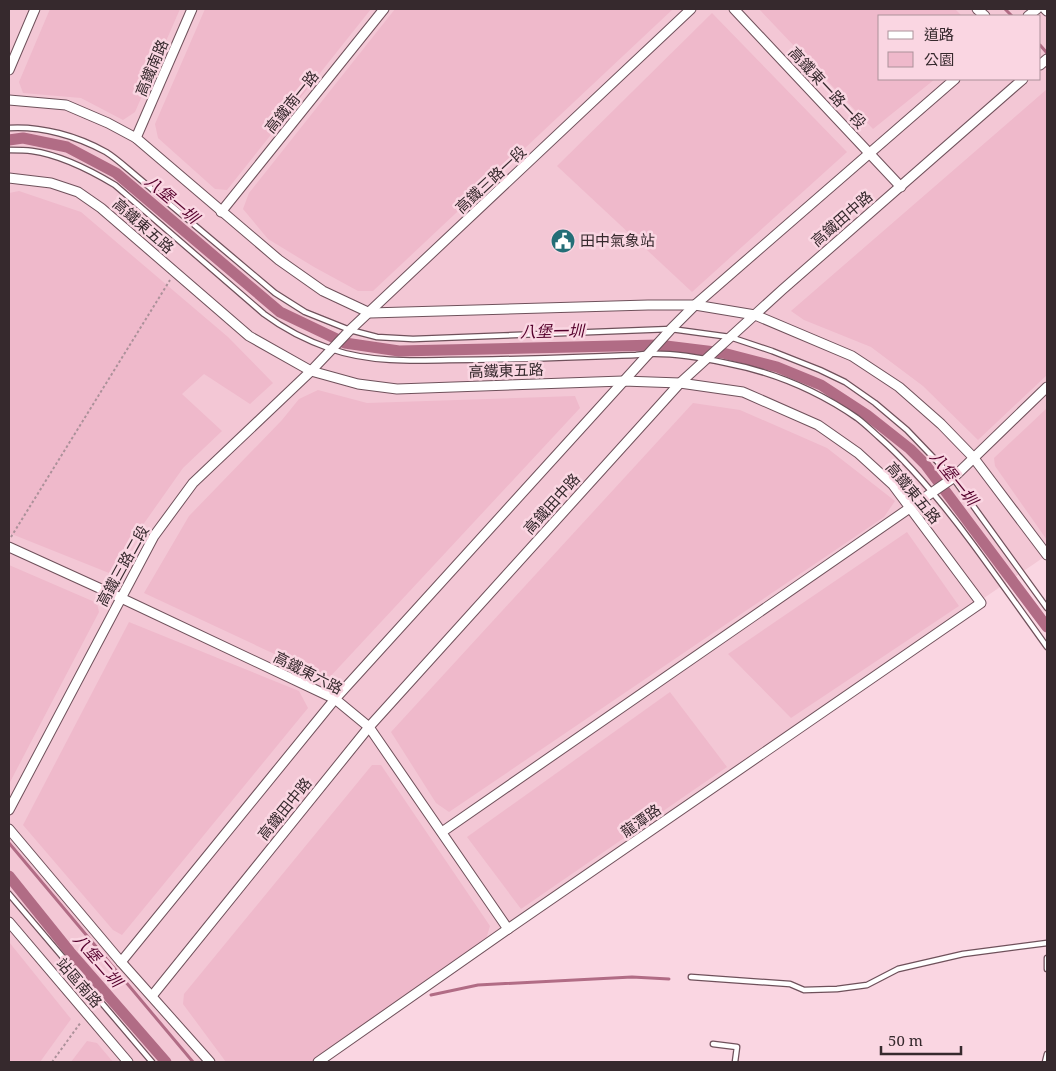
<svg xmlns="http://www.w3.org/2000/svg" width="1056" height="1071" font-family="'Noto Serif','Noto Sans TC',serif">
<style>
.built{fill:#f3c7d5;fill-rule:evenodd}
.green{fill:#efb9cb}
.lines{fill:none;stroke-linecap:round;stroke-linejoin:round}
.stream{stroke:#b16c85;stroke-width:3}
.canal{stroke:#b16c85;stroke-width:11}
.service-casing{stroke:#6f515b;stroke-width:7}
.minor-casing{stroke:#6f515b;stroke-width:11}
.path{stroke:#ac919a;stroke-width:2;stroke-dasharray:2.5 2.5;stroke-linecap:butt}
.service{stroke:#fff;stroke-width:4.5}
.minor{stroke:#fff;stroke-width:9}
.labels{text-anchor:middle;stroke-width:5;stroke-linejoin:round;paint-order:stroke}
.street-label{font-size:15px;fill:#36292d;stroke:#fad6e2}
.poi-label{font-size:15px;fill:#36292d;stroke:#fad6e2;text-anchor:start}
.water-label{font-size:16px;font-style:italic;fill:#55002c;stroke:#fad6e2}
</style>
<rect width="100%" height="100%" fill="#fad6e2"/>
<!-- built -->
<path class="built" d="M 9,9 L 1047,9 L 1047,555 L 306,1062 L 9,1062 ZM 880,16 L 1040,16 L 1040,79 L 880,79 Z"/>
<!-- green -->
<g class="green">
<path d="M 50,9 L 180,9 L 135,112 L 123,120 L 81,98 L 23,93 L 19,82 Z"/>
<path d="M 205,9 L 371,9 L 227,190 L 215,189 L 158,138 L 155,124 Z"/>
<path d="M 395,9 L 673,9 L 373,291 L 358,291 L 314,267 L 268,239 L 243,209 L 249,193 Z"/>
<path d="M 759,9 L 955,9 L 962,16 L 880,16 L 880,79 L 935,79 L 873,129 Z"/>
<path d="M 712,13 L 847,152 L 692,292 L 557,166 Z"/>
<path d="M 1047,89 L 1047,375 L 978,440 L 923,386 L 871,347 L 804,320 L 791,311 Z"/>
<path d="M 19,191 L 81,212 L 228,337 L 273,383 L 250,404 L 204,374 L 182,394 L 222,431 L 183,468 L 109,573 L 9,533 L 9,193 Z"/>
<path d="M 318,390 L 367,403 L 575,396 L 580,408 L 328,679 L 144,593 L 189,516 L 282,420 L 299,399 Z"/>
<path d="M 693,403 L 740,410 L 827,448 L 895,501 L 884,517 L 449,812 L 436,803 L 391,732 Z"/>
<path d="M 1047,408 L 1047,540 L 995,466 L 994,458 Z"/>
<path d="M 907,532 L 959,606 L 791,718 L 728,654 Z"/>
<path d="M 9,565 L 97,603 L 99,612 L 9,784 Z"/>
<path d="M 129,622 L 299,691 L 308,708 L 122,935 L 113,930 L 23,825 Z"/>
<path d="M 670,692 L 727,767 L 521,909 L 467,837 Z"/>
<path d="M 372,765 L 381,765 L 490,926 L 486,939 L 311,1062 L 226,1062 L 183,1004 L 184,994 Z"/>
<path d="M 9,942 L 71,1019 L 40,1062 L 9,1062 Z"/>
<path d="M 87,1041 L 97,1043 L 113,1062 L 71,1062 Z"/>
</g>
<g class="lines">
<!-- stream -->
<g class="stream">
<path d="M 1005,9 L 1012,16"/>
<path d="M 1040,45 L 1047,53"/>
<path d="M 9,843 L 193,1062"/>
<path d="M 431,995 L 478,985 L 632,977 L 669,979"/>
</g>
<!-- canal -->
<g class="canal">
<path d="M 9,140 L 23,138 L 67,147 L 116,173 L 280,312 L 345,343 L 399,351 L 658,345 L 723,353 L 777,367 L 821,385 L 867,415 L 910,449 L 925,464 L 1047,627"/>
<path d="M 9,876 L 70,952 L 166,1062"/>
</g>
<defs>
<g id="service">
<path d="M 9,128 C 42,126 77,136 106,152 C 114,157 121,163 128,169 L 275,293 L 305,312 L 350,330 L 377,337 L 413,339 L 671,329 L 730,337 L 772,351 L 820,370 L 845,382 L 875,403 L 907,430 L 953,478 L 1047,608"/>
<path d="M 9,150 C 16,150 25,150 32,151 C 61,155 90,170 115,185 L 264,314 C 284,329 308,341 331,349 C 368,362 411,361 449,360 C 511,360 573,357 636,355 C 663,351 698,357 726,363 C 773,372 818,391 857,418 C 865,424 872,431 880,438 C 915,469 944,505 972,543 C 997,577 1022,612 1047,647"/>
<path d="M 9,894 L 152,1062"/>
<path d="M 1047,958 L 1047,969"/>
<path d="M 691,977 L 790,984 L 804,990 L 837,989 L 867,985 L 898,969 L 963,954 L 1047,943"/>
<path d="M 713,1044 L 737,1047 L 735,1062"/>
<path d="M 1045,1062 L 1047,1054"/>
</g>
<g id="minor">
<path d="M 734,9 L 901,187"/>
<path d="M 977,9 L 985,16"/>
<path d="M 1045,9 L 1047,11"/>
<path d="M 1028,16 L 1037,9"/>
<path d="M 1040,65 L 1047,59"/>
<path d="M 9,70 L 35,9"/>
<path d="M 9,100 L 66,105 L 108,123 L 136,138 L 279,260 L 323,291 L 370,313 L 648,305 L 695,305 L 755,315 L 852,356 L 899,387 L 941,424 L 973,457 L 1047,555"/>
<path d="M 136,138 L 192,9"/>
<path d="M 9,178 L 51,183 L 78,192 L 101,208 L 249,336 L 311,371 L 358,384 L 397,389 L 623,381 L 680,383 L 743,392 L 818,425 L 858,453 L 893,485 L 981,603 L 508,929 L 318,1062"/>
<path d="M 221,212 L 384,9"/>
<path d="M 9,547 L 121,598 L 335,699 L 369,727 L 508,929"/>
<path d="M 9,810 L 154,536 L 193,483 L 311,371 L 350,330 L 691,9"/>
<path d="M 9,829 L 121,962 L 210,1062"/>
<path d="M 442,832 L 953,478 L 1047,387"/>
<path d="M 9,922 L 128,1062"/>
<path d="M 121,962 L 335,699 L 671,329 L 695,305 L 955,79"/>
<path d="M 152,996 L 369,727 L 680,383 L 782,290 L 1023,79"/>
</g>
</defs>
<!-- service casing -->
<use href="#service" class="service-casing"/>
<!-- minor casing -->
<use href="#minor" class="minor-casing"/>
<!-- path -->
<g class="path">
<path d="M 11,537 L 170,280"/>
<path d="M 52,1062 L 81,1022"/>
</g>
<!-- service -->
<use href="#service" class="service"/>
<!-- minor -->
<use href="#minor" class="minor"/>
</g>
<!-- icons -->
<defs>
<symbol id="civic-disc" viewBox="-11 -11 22 22"><circle r="9.5" fill="#246e77" stroke="#fad6e2"/><path d="M-.6-6.5H3V-4.5H.6V-3L4-1V1h2V6H-6V1h2V-1L-.6-3ZM-1.2 2.5V6h2.4V2.5Z" fill="#fff"/></symbol>
</defs>
<g fill-rule="evenodd">
<use href="#civic-disc" x="549" y="227" width="28" height="28"/>
</g>
<g class="labels">
<!-- street labels -->
<g class="street-label">
<text transform="translate(152 68) rotate(-67)" y="5">高鐵南路</text>
<text transform="translate(827 88) rotate(47)" y="5">高鐵東一路一段</text>
<text transform="translate(292 102) rotate(-51)" y="5">高鐵南一路</text>
<text transform="translate(491 180) rotate(-43)" y="5">高鐵三路一段</text>
<text transform="translate(842 219) rotate(-41)" y="5">高鐵田中路</text>
<text transform="translate(143 226) rotate(41)" y="5">高鐵東五路</text>
<text transform="translate(506 371) rotate(-2)" y="5">高鐵東五路</text>
<text transform="translate(913 493) rotate(50)" y="5">高鐵東五路</text>
<text transform="translate(552 504) rotate(-48)" y="5">高鐵田中路</text>
<text transform="translate(123 566) rotate(-61)" y="5">高鐵三路二段</text>
<text transform="translate(308 673) rotate(27)" y="5">高鐵東六路</text>
<text transform="translate(285 809) rotate(-51)" y="5">高鐵田中路</text>
<text transform="translate(641 821) rotate(-35)" y="5">龍潭路</text>
<text transform="translate(79 983) rotate(49)" y="5">站區南路</text>
</g>
<!-- poi labels -->
<g class="poi-label">
<text x="580" y="246">田中氣象站</text>
</g>
<!-- water labels -->
<g class="water-label">
<text transform="translate(172 199) rotate(40)" y="6">八堡一圳</text>
<text transform="translate(552 331) rotate(-1)" y="6">八堡一圳</text>
<text transform="translate(954 478) rotate(51)" y="6">八堡一圳</text>
<text transform="translate(98 960) rotate(49)" y="6">八堡二圳</text>
</g>
</g>
<!-- border -->
<rect width="1056" height="1071" fill="none" stroke="#36292d" stroke-width="20"/>
<!-- legend -->
<rect x="878" y="15" width="162" height="65" fill="#fad6e2" stroke="#ac919a"/>
<rect x="888" y="31" width="25" height="8" fill="#ffffff" stroke="#ac919a"/>
<text x="924" y="40" font-size="15" fill="#36292d">道路</text>
<rect x="888" y="52" width="25" height="15" fill="#efb9cb" stroke="#ac919a"/>
<text x="924" y="65" font-size="15" fill="#36292d">公園</text>
<!-- scale -->
<path d="M881 1046v8h80v-8" fill="none" stroke="#36292d" stroke-width="2.5"/>
<text x="888" y="1046" font-size="15" fill="#36292d" stroke="#fad6e2" stroke-width="4" paint-order="stroke">50 m</text>
</svg>
